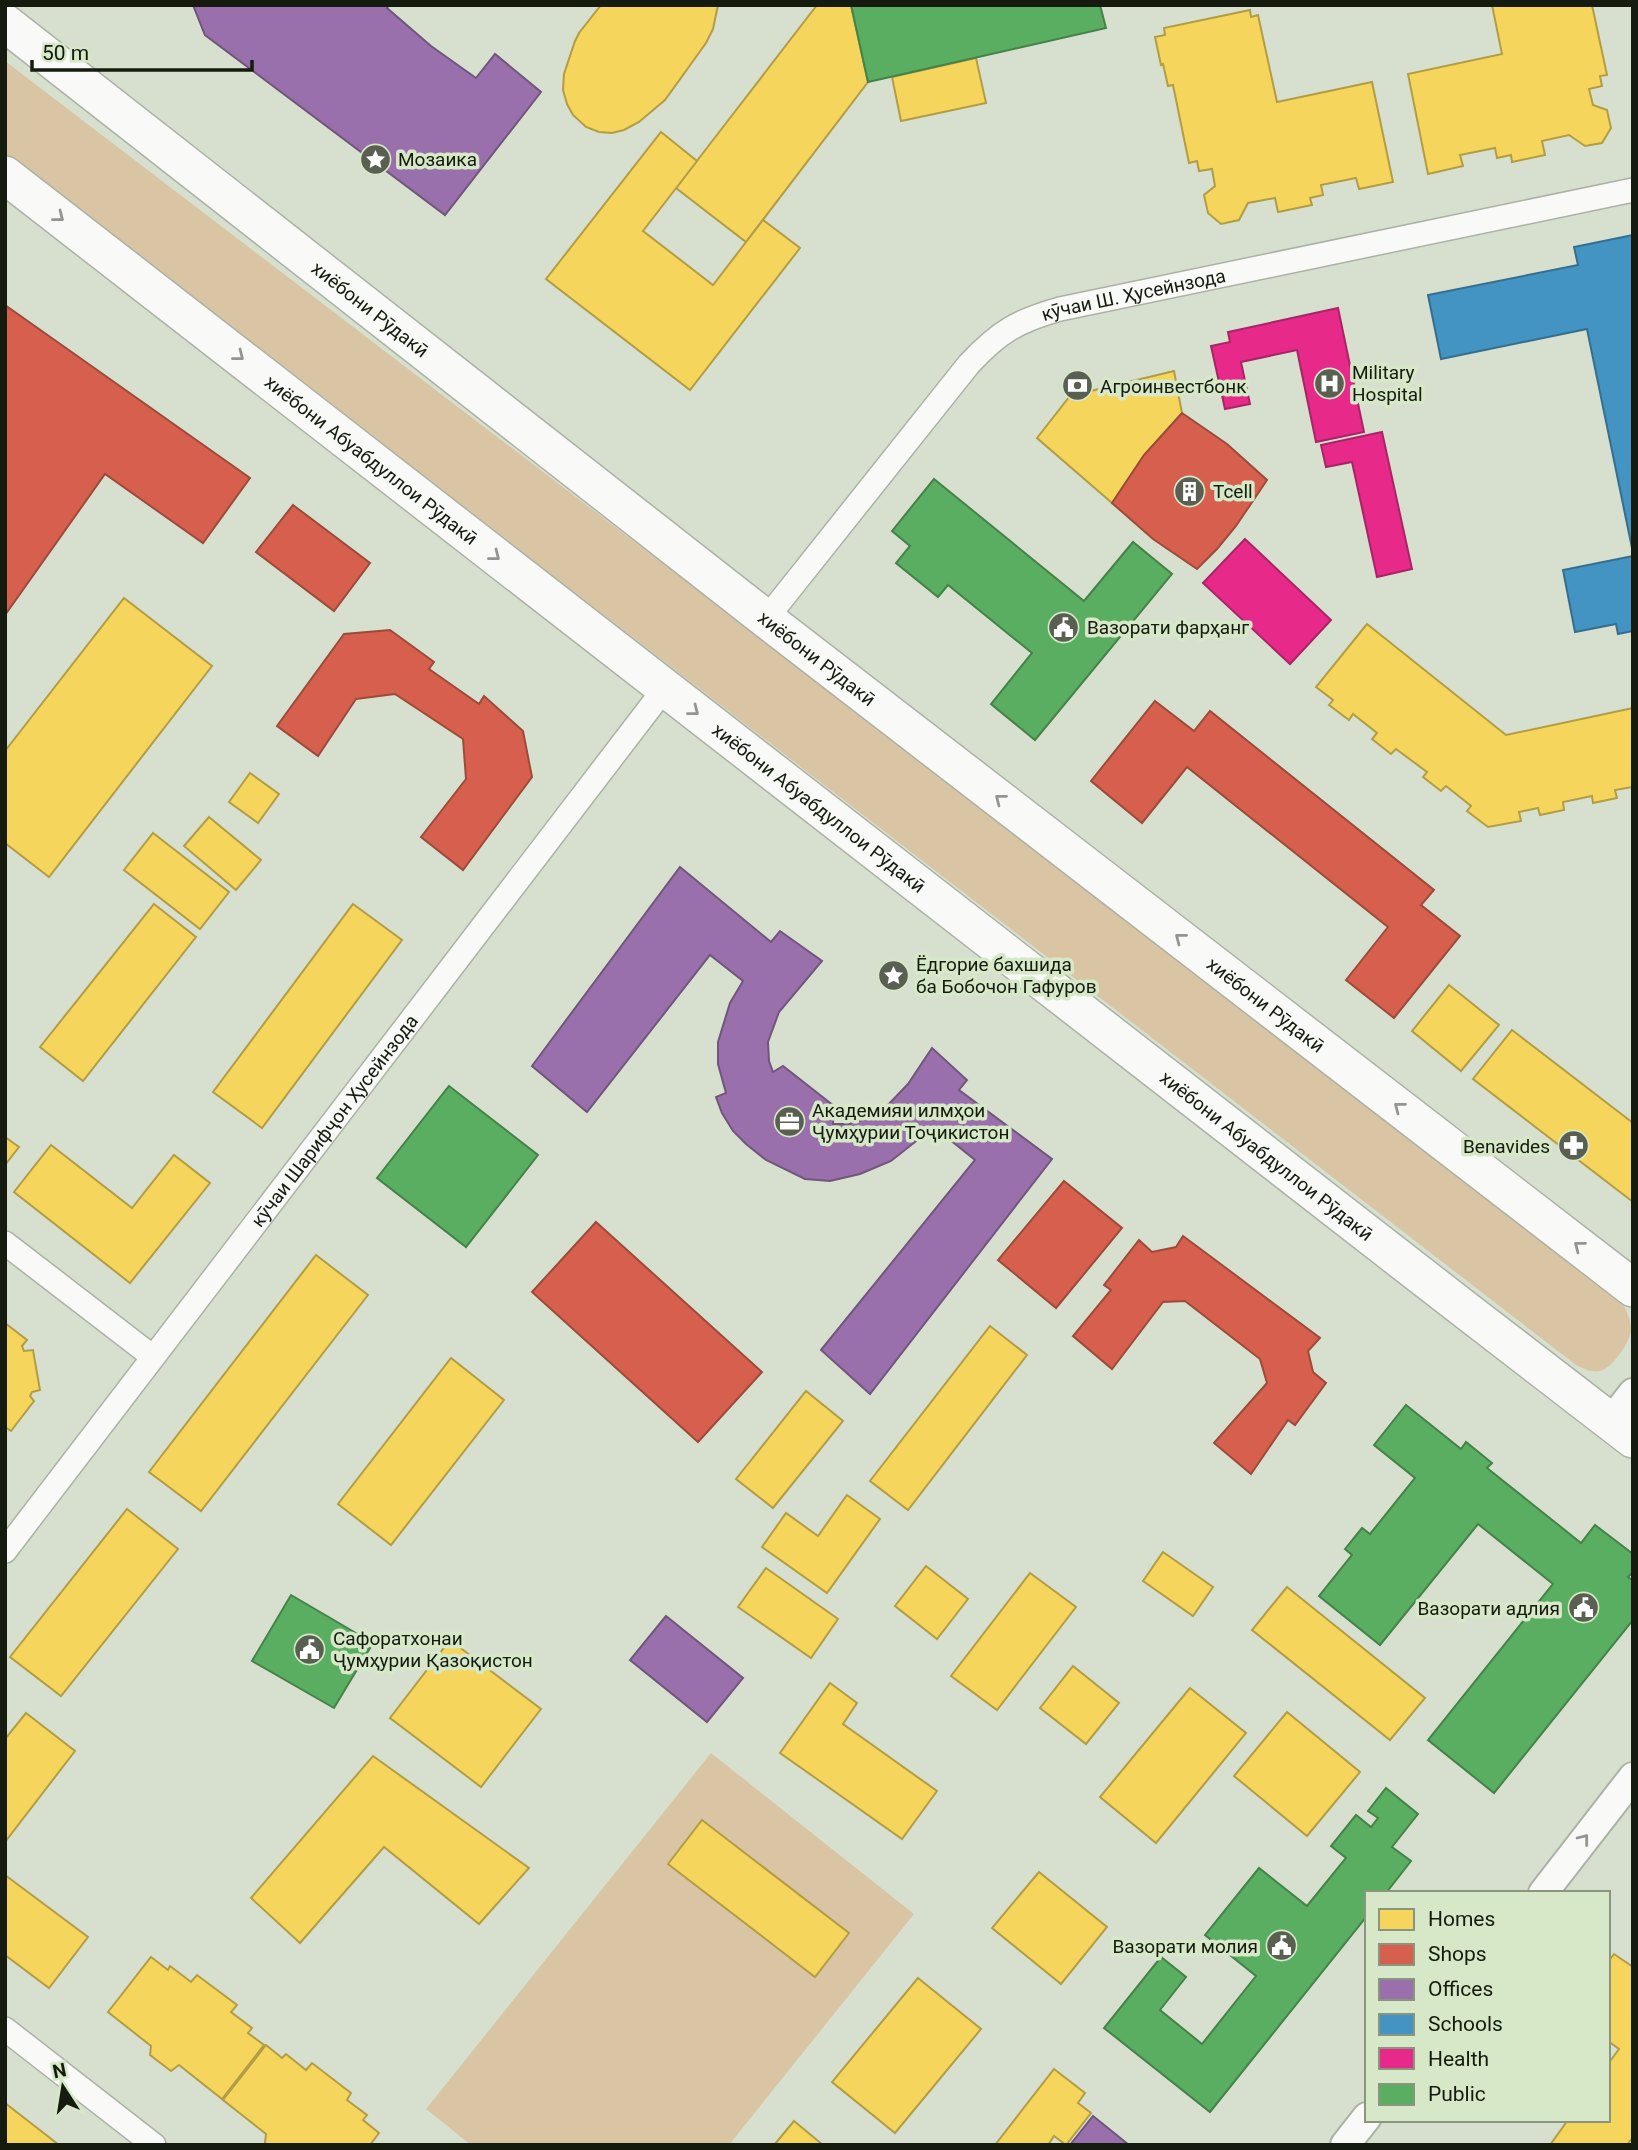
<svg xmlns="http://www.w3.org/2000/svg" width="1638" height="2150" font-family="Roboto,sans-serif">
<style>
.green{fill:#d9c5a4}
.homes{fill:#f6d55c;stroke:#b29d45;stroke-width:2}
.shops{fill:#d6604d;stroke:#9c4b3a;stroke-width:2}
.offices{fill:#9970ab;stroke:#71567c;stroke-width:2}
.schools{fill:#4393c3;stroke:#356f8d;stroke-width:2}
.health{fill:#e7298a;stroke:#a82565;stroke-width:2}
.public{fill:#5aae61;stroke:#458248;stroke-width:2}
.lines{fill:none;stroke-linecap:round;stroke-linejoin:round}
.minor-casing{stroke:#abb2a5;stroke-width:26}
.tertiary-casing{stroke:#abb2a5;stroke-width:32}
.trunk-casing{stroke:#abb2a5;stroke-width:40}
.minor{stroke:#f9faf8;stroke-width:23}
.tertiary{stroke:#f9faf8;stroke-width:28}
.trunk{stroke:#f9faf8;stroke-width:37}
.oneway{stroke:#92968f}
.labels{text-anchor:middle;stroke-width:7;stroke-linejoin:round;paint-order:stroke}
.poi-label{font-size:19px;fill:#151b0f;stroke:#d6e8c7;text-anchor:start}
.street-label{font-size:19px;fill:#151b0f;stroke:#d6e8c7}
</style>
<rect width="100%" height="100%" fill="#d7e0cf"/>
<!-- green -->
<g class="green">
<path d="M 5,61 L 1617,1292 C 1622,1302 1631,1317 1631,1329 C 1631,1341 1614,1365 1603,1370 C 1593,1374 1584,1369 1576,1365 L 5,153 Z"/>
<path d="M 711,1753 L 914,1914 L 729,2145 L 471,2145 L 426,2109 Z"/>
</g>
<!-- homes -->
<g class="homes">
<path d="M 601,5 L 718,5 L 713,29 L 706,43 L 665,100 L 639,122 L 624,130 L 612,133 L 599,132 L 586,127 L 573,115 L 567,104 L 563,90 L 564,74 L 575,41 L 579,33 Z"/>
<path d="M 817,5 L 851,5 L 868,82 L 746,242 L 676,188 Z"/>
<path d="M 1492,5 L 1592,5 L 1607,75 L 1600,76 L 1602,86 L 1589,89 L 1593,105 L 1607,110 L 1611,128 L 1602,143 L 1585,146 L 1569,135 L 1542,141 L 1545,155 L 1512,162 L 1511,155 L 1497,158 L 1495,148 L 1460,155 L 1463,166 L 1428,174 L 1408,74 L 1502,54 Z"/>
<path d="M 1250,10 L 1251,17 L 1258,15 L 1277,102 L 1372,82 L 1393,182 L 1359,189 L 1356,178 L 1321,185 L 1323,195 L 1310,198 L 1312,205 L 1278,212 L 1275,198 L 1248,203 L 1239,220 L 1221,224 L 1208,213 L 1204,195 L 1215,186 L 1212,169 L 1199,171 L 1197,161 L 1189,163 L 1173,85 L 1168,86 L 1163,64 L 1161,65 L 1155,37 L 1165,35 L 1164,28 Z"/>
<path d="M 976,58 L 986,103 L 901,121 L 892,77 Z"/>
<path d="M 661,132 L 697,161 L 643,231 L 713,285 L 763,220 L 800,248 L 690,390 L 546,279 Z"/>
<path d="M 1174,371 L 1182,413 L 1144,455 L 1112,503 L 1037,438 L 1070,396 Z"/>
<path d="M 124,598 L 212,666 L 49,877 L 5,843 L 5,751 Z"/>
<path d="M 1367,624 L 1506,735 L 1633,708 L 1633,787 L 1615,790 L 1617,798 L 1593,803 L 1592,796 L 1563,802 L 1564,810 L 1540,815 L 1538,808 L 1519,812 L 1521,821 L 1488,827 L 1467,811 L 1471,806 L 1446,786 L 1441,791 L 1423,777 L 1427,772 L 1396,749 L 1391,754 L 1372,739 L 1377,733 L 1353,714 L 1349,720 L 1329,705 L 1333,700 L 1316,687 Z"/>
<path d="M 250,773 L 279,794 L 258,823 L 229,802 Z"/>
<path d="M 209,817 L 261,860 L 236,890 L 184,846 Z"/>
<path d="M 153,833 L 229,892 L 200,929 L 124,870 Z"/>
<path d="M 154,904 L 196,937 L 83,1081 L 40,1047 Z"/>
<path d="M 353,904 L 402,940 L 262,1128 L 213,1092 Z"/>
<path d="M 1449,985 L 1499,1025 L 1461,1071 L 1412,1031 Z"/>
<path d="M 1512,1030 L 1633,1123 L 1633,1202 L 1473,1079 Z"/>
<path d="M 5,1137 L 19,1147 L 5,1165 Z"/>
<path d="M 51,1145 L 132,1208 L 174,1155 L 210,1183 L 130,1283 L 14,1192 Z"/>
<path d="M 316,1255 L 368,1295 L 201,1511 L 149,1472 Z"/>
<path d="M 5,1323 L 27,1340 L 22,1346 L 24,1351 L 33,1350 L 40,1390 L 32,1392 L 30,1396 L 34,1401 L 11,1431 L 5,1427 Z"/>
<path d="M 990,1326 L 1027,1355 L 908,1510 L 870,1481 Z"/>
<path d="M 451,1358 L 504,1400 L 391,1545 L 338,1504 Z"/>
<path d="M 806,1391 L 843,1421 L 773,1508 L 736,1479 Z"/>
<path d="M 847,1495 L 880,1519 L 827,1593 L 762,1547 L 786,1513 L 818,1536 Z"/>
<path d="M 127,1509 L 178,1549 L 61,1696 L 10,1657 Z"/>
<path d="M 1163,1552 L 1213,1587 L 1193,1616 L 1143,1581 Z"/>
<path d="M 926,1566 L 968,1599 L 937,1639 L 895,1606 Z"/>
<path d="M 766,1568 L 838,1619 L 811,1658 L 738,1607 Z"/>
<path d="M 1030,1573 L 1076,1607 L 997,1710 L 951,1676 Z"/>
<path d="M 1287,1587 L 1425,1698 L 1390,1740 L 1252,1630 Z"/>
<path d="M 450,1640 L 541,1709 L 481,1787 L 390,1718 Z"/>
<path d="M 1073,1666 L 1119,1703 L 1086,1744 L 1040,1708 Z"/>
<path d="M 830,1683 L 857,1703 L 843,1724 L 937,1791 L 902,1839 L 780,1753 Z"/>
<path d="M 1190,1688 L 1246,1733 L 1156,1843 L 1100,1797 Z"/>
<path d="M 1287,1712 L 1360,1772 L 1307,1836 L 1234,1776 Z"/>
<path d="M 26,1713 L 75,1751 L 5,1842 L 5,1739 Z"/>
<path d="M 373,1756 L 529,1868 L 479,1924 L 384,1847 L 300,1943 L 251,1898 Z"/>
<path d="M 702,1820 L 849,1933 L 815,1977 L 668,1864 Z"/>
<path d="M 1039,1872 L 1107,1927 L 1061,1984 L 992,1928 Z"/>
<path d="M 5,1875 L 88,1937 L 49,1988 L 5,1955 Z"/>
<path d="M 1614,1954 L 1633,1967 L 1633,2137 L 1627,2145 L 1550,2145 L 1568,2120 L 1608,2120 L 1608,2064 L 1619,2049 L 1608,2041 L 1608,1962 Z"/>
<path d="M 151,1957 L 168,1970 L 170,1966 L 191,1982 L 197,1975 L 237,2005 L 231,2012 L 252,2028 L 248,2033 L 264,2045 L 222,2099 L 179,2065 L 171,2071 L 150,2055 L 151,2046 L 108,2012 Z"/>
<path d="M 918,1978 L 981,2029 L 895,2133 L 832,2082 Z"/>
<path d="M 266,2045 L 282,2058 L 286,2054 L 306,2070 L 312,2063 L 351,2093 L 347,2100 L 367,2115 L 363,2120 L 379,2133 L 370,2145 L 267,2145 L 265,2143 L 266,2134 L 223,2100 Z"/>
<path d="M 1054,2069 L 1085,2093 L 1078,2103 L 1091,2113 L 1066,2145 L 1054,2136 L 1048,2145 L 995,2145 Z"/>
<path d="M 5,2103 L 59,2145 L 5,2145 Z"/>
<path d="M 794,2121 L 823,2145 L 774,2145 Z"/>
</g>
<!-- shops -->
<g class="shops">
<path d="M 5,305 L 250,478 L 203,543 L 105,474 L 5,615 Z"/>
<path d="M 1182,413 L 1227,444 L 1267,480 L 1236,526 L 1217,549 L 1197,569 L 1153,539 L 1112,503 L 1144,455 Z"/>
<path d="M 293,505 L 370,563 L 334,611 L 256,552 Z"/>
<path d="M 390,630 L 434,662 L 429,669 L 479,704 L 484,696 L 523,731 L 532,777 L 463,870 L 421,837 L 466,779 L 463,739 L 395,694 L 356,699 L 318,756 L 277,726 L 344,634 Z"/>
<path d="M 1155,701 L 1194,731 L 1210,711 L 1434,890 L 1421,905 L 1460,936 L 1394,1018 L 1346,980 L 1388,927 L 1187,767 L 1142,823 L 1091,781 Z"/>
<path d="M 1064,1181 L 1122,1228 L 1056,1308 L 998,1260 Z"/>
<path d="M 596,1222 L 762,1372 L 698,1442 L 532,1292 Z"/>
<path d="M 1183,1236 L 1320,1338 L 1308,1351 L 1313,1372 L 1326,1383 L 1295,1425 L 1288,1420 L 1251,1474 L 1214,1443 L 1267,1383 L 1260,1359 L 1185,1301 L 1163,1302 L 1112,1369 L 1073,1336 L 1111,1290 L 1104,1285 L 1139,1240 L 1152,1252 L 1176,1247 Z"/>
</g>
<!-- offices -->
<g class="offices">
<path d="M 193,5 L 389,5 L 387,8 L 431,46 L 476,78 L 495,54 L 541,92 L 445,215 L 205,35 Z"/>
<path d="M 680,867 L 771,942 L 780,931 L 822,961 L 779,1012 L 768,1042 L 769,1061 L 773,1072 L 783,1066 L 834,1106 L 833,1124 L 849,1124 L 868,1118 L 885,1108 L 908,1084 L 932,1048 L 967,1080 L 959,1090 L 1052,1159 L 870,1394 L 821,1350 L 975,1160 L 934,1127 L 891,1161 L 860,1174 L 830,1181 L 805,1179 L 766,1160 L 746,1144 L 733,1131 L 722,1113 L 716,1097 L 726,1093 L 718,1064 L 718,1042 L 730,1003 L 743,981 L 710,955 L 587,1112 L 532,1066 Z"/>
<path d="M 666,1616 L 743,1678 L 707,1722 L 630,1660 Z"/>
<path d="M 1093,2116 L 1129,2145 L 1070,2145 Z"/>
</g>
<!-- schools -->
<g class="schools">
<path d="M 1633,235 L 1633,553 L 1587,329 L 1441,359 L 1428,295 L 1578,265 L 1574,247 Z"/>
<path d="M 1633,556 L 1633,631 L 1618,634 L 1616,624 L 1575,632 L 1563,570 Z"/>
</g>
<!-- health -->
<g class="health">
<path d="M 1338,308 L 1364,432 L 1316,442 L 1297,350 L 1241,362 L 1250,404 L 1225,409 L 1211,346 L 1230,342 L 1228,332 Z"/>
<path d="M 1382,432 L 1412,569 L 1377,577 L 1352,462 L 1326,467 L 1321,445 Z"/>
<path d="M 1245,539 L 1331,620 L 1290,664 L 1203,583 Z"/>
</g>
<!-- public -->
<g class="public">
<path d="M 851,5 L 1100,5 L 1106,28 L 868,82 Z"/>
<path d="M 934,479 L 1084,601 L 1133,542 L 1172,574 L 1035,740 L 991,704 L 1032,653 L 948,585 L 938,597 L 896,563 L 910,546 L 892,531 Z"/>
<path d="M 449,1086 L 538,1155 L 466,1247 L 377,1178 Z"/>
<path d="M 1406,1405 L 1461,1449 L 1466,1442 L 1492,1463 L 1487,1468 L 1581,1543 L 1595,1525 L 1633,1554 L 1633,1572 L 1628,1577 L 1633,1581 L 1633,1620 L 1494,1793 L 1428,1740 L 1553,1584 L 1478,1524 L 1380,1645 L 1319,1596 L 1352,1555 L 1345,1549 L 1362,1528 L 1370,1534 L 1415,1478 L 1374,1445 Z"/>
<path d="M 291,1595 L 373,1643 L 334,1708 L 252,1661 Z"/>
<path d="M 1386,1788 L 1418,1814 L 1392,1847 L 1411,1861 L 1386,1893 L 1367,1893 L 1367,1916 L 1210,2112 L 1104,2028 L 1161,1957 L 1186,1977 L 1160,2010 L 1202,2044 L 1256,1976 L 1205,1935 L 1259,1868 L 1307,1906 L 1346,1858 L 1331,1846 L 1356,1815 L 1371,1827 L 1378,1818 L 1368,1811 Z"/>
</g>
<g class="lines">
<defs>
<g id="minor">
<path id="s1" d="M 766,619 L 969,364 C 999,332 1017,321 1060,309 L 1633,190"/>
<path d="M 5,1243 L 153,1357"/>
<path id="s2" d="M 5,1551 L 665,688"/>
<path d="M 5,2029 L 154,2145"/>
</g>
<g id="tertiary">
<path d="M 1611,1421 L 1633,1393"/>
<path d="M 1543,1893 L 1633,1777"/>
<path d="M 1345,2145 L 1367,2117"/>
</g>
<g id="trunk">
<path id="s3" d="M 5,23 L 766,619 L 1633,1288"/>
<path id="s4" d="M 5,175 L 1459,1305 L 1633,1439"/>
</g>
</defs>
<!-- minor casing -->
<use href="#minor" class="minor-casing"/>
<!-- tertiary casing -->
<use href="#tertiary" class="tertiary-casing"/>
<!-- trunk casing -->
<use href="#trunk" class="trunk-casing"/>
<!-- minor -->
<use href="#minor" class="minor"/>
<!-- tertiary -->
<use href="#tertiary" class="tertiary"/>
<!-- trunk -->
<use href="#trunk" class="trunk"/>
</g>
<!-- one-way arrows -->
<defs><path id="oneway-chevron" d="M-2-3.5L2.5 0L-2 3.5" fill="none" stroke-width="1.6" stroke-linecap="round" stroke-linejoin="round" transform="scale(1.75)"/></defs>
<g class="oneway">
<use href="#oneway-chevron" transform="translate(59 217) rotate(38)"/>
<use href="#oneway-chevron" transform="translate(239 356) rotate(38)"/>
<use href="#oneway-chevron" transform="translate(495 556) rotate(38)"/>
<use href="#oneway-chevron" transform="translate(694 711) rotate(38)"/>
<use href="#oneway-chevron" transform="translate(1000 799) rotate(-142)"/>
<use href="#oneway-chevron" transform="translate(1180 938) rotate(-142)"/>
<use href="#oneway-chevron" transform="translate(1399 1107) rotate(-142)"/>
<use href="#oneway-chevron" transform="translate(1579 1246) rotate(-142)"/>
<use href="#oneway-chevron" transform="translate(1584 1839) rotate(-52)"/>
</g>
<!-- icons -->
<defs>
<symbol id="sight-disc" viewBox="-11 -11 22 22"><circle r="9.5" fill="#596052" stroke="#d6e8c7"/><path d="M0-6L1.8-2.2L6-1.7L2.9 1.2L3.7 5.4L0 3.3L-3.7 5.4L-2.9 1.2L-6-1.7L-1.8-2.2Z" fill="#fff"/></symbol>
<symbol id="hospital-disc" viewBox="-11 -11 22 22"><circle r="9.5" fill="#596052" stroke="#d6e8c7"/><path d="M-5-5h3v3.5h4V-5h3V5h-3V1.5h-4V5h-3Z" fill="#fff"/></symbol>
<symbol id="bank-disc" viewBox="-11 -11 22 22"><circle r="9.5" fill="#596052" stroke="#d6e8c7"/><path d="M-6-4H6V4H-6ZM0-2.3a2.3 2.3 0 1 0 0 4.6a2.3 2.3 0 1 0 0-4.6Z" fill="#fff"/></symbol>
<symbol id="building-disc" viewBox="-11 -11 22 22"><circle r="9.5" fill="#596052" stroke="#d6e8c7"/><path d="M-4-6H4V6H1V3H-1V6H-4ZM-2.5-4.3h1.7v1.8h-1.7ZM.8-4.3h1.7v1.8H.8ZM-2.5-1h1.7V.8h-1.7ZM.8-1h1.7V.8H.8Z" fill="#fff"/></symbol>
<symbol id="civic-disc" viewBox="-11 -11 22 22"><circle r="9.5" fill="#596052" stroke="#d6e8c7"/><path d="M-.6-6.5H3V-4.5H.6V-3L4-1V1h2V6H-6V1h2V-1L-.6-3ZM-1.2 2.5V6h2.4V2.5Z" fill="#fff"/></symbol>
<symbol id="office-disc" viewBox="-11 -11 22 22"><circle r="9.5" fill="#596052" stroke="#d6e8c7"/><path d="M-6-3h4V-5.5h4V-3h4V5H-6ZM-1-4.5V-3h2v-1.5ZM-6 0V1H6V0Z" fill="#fff"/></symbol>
<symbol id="pharmacy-disc" viewBox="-11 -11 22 22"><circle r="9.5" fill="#596052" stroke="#d6e8c7"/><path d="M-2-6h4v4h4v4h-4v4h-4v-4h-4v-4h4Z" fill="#fff"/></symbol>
</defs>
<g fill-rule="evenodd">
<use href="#sight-disc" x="358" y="142" width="35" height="35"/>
<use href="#hospital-disc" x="1312" y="366" width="35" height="35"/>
<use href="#bank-disc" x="1060" y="368" width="35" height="35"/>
<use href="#building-disc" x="1172" y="474" width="35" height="35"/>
<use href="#civic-disc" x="1046" y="610" width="35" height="35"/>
<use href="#sight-disc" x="876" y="958" width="35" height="35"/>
<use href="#office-disc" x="772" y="1104" width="35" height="35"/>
<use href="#pharmacy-disc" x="1556" y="1128" width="35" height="35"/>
<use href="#civic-disc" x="1566" y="1590" width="35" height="35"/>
<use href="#civic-disc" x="292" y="1632" width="35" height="35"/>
<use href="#civic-disc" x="1264" y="1928" width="35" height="35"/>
</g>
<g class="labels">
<!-- poi labels -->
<g class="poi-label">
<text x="398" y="166">Мозаика</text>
<text x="1352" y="379">Military<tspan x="1352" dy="22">Hospital</tspan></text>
<text x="1100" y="393">Агроинвестбонк</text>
<text x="1213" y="498">Tcell</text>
<text x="1087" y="634">Вазорати фарҳанг</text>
<text x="916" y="971">Ёдгорие бахшида<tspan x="916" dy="22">ба Бобочон Гафуров</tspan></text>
<text x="812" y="1117">Академияи илмҳои<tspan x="812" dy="22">Ҷумҳурии Тоҷикистон</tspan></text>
<text x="1550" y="1153" text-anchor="end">Benavides</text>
<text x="1560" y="1615" text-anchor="end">Вазорати адлия</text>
<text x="333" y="1645">Сафоратхонаи<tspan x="333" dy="22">Ҷумҳурии Қазоқистон</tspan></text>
<text x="1258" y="1953" text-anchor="end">Вазорати молия</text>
</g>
<!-- street labels -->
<g class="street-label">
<text dy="7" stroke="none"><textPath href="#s1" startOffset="509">кӯчаи Ш. Ҳусейнзода</textPath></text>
<text dy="7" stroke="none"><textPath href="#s3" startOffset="464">хиёбони Рӯдакӣ</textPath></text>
<text dy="7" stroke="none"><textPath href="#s4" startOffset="464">хиёбони Абуабдуллои Рӯдакӣ</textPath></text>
<text dy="7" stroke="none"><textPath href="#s3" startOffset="1031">хиёбони Рӯдакӣ</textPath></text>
<text dy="7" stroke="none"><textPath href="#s4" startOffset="1031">хиёбони Абуабдуллои Рӯдакӣ</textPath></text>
<text dy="7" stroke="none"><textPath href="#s3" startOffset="1598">хиёбони Рӯдакӣ</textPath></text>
<text dy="7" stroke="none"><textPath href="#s2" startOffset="542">кӯчаи Шарифҷон Ҳусейнзода</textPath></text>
<text dy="7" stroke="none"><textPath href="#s4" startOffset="1598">хиёбони Абуабдуллои Рӯдакӣ</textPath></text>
</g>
</g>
<!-- border -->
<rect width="1638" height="2150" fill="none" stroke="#151b0f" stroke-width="14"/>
<!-- legend -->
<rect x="1365" y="1891" width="245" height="231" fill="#d6e8c7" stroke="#89967d" stroke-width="2"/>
<rect x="1379" y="1909" width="35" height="21" fill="#f6d55c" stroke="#89967d" stroke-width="2"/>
<text x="1428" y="1926" font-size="21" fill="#151b0f">Homes</text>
<rect x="1379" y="1944" width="35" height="21" fill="#d6604d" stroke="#89967d" stroke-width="2"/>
<text x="1428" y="1961" font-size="21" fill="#151b0f">Shops</text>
<rect x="1379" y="1979" width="35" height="21" fill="#9970ab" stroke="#89967d" stroke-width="2"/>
<text x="1428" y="1996" font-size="21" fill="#151b0f">Offices</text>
<rect x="1379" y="2014" width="35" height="21" fill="#4393c3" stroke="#89967d" stroke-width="2"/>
<text x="1428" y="2031" font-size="21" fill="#151b0f">Schools</text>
<rect x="1379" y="2048" width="35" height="21" fill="#e7298a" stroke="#89967d" stroke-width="2"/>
<text x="1428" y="2066" font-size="21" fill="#151b0f">Health</text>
<rect x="1379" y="2084" width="35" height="21" fill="#5aae61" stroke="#89967d" stroke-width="2"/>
<text x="1428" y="2101" font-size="21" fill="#151b0f">Public</text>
<!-- north arrow -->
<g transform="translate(63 2087) rotate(348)" stroke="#d6e8c7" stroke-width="5" paint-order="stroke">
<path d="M0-5L12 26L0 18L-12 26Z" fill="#151b0f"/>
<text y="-10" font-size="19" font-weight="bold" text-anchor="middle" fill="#151b0f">N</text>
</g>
<!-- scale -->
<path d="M32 60v10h220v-10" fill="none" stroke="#151b0f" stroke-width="3.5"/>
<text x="42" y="60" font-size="21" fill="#151b0f" stroke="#d6e8c7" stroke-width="5" paint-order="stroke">50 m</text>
</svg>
